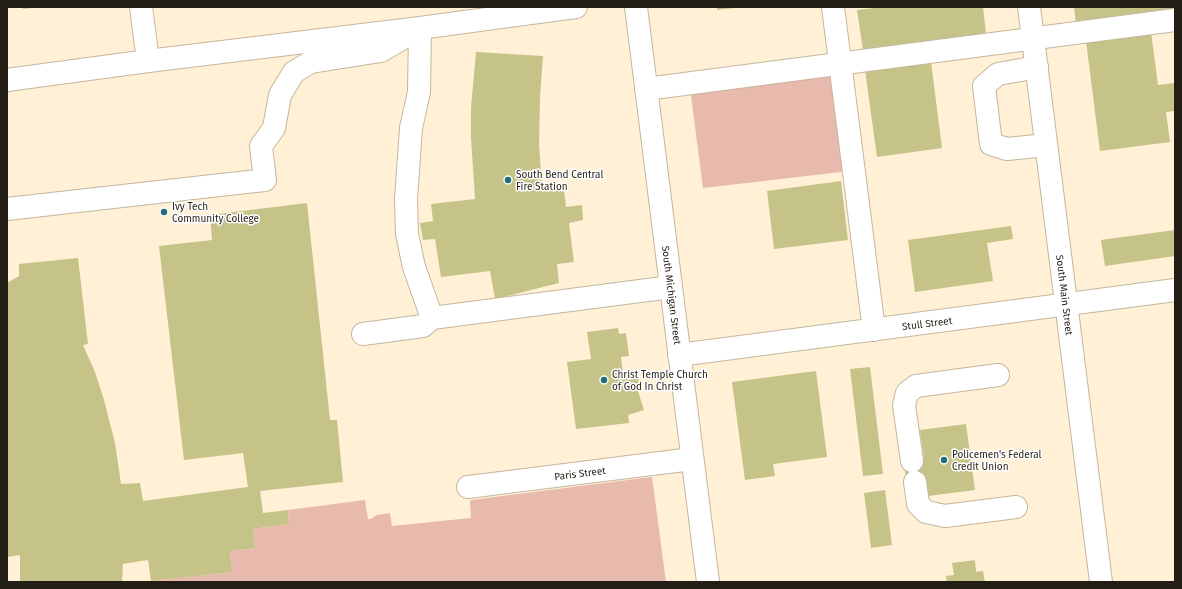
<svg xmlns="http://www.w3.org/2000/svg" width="1182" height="589" font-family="'Fira Sans',sans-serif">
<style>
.green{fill:#e8b9ad}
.building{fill:#c6c388}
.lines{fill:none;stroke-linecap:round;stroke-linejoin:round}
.minor-casing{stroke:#c4b69d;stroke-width:24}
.major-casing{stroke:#c4b69d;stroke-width:24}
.minor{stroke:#fff;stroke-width:22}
.major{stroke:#fff;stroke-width:22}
.poi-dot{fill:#236e74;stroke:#fff;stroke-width:1.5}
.labels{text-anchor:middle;stroke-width:3;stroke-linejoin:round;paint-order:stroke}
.poi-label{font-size:10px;fill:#231e15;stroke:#fff;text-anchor:start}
.street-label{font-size:10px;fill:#231e15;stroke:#fff}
</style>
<rect width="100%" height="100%" fill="#fff0d6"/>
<!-- green -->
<g class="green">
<path d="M 837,70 L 849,171 L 703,188 L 690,88 Z"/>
<path d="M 652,477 L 666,582 L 150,582 L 151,581 L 232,572 L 230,551 L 255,548 L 253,529 L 289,524 L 288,510 L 365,500 L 368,519 L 371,519 L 377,515 L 390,513 L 392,526 L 471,518 L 470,502 L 471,500 Z"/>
</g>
<!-- building -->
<g class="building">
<path d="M 23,7 L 32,7 L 32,8 L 23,9 Z"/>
<path d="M 717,7 L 735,7 L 735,8 L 717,10 Z"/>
<path d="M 882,7 L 983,7 L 986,34 L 863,50 L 857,10 Z"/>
<path d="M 1074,7 L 1175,7 L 1175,13 L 1076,25 Z"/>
<path d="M 1151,32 L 1158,85 L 1175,83 L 1175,111 L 1166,112 L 1170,142 L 1100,151 L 1086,41 Z"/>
<path d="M 476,52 L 543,56 L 540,97 L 539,142 L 542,191 L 564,189 L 566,207 L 582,205 L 583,220 L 569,223 L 574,262 L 557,264 L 559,283 L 495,299 L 490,271 L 441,277 L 435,239 L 423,240 L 420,223 L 433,221 L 431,204 L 475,199 L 471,137 L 471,108 Z"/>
<path d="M 931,62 L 942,148 L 877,157 L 865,70 Z"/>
<path d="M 841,181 L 848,240 L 774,249 L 767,191 Z"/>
<path d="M 307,203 L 330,420 L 337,420 L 343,482 L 260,491 L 263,513 L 288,510 L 289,524 L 253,529 L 255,548 L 230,551 L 232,572 L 151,581 L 148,560 L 123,564 L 122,582 L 20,582 L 20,555 L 7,557 L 7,283 L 19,276 L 19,264 L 78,258 L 88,344 L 83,345 L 95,372 L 104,400 L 115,443 L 121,484 L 140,483 L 143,501 L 248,487 L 243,453 L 184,460 L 159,246 L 212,240 L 210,215 Z"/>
<path d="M 1011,226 L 1013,239 L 987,243 L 993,281 L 915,292 L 908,240 Z"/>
<path d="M 1175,230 L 1175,256 L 1105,266 L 1101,240 Z"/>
<path d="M 618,328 L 619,334 L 626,333 L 629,356 L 621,357 L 623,375 L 639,377 L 638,391 L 644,410 L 628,415 L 629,423 L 576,429 L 567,362 L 591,359 L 587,332 Z"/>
<path d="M 870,367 L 883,474 L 863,476 L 850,369 Z"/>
<path d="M 816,371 L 827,457 L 773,464 L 775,476 L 745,480 L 732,382 Z"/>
<path d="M 966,424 L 975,490 L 928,496 L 926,481 L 906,483 L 904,462 L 924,459 L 920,430 Z"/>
<path d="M 885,490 L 892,545 L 871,548 L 864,493 Z"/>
<path d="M 975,560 L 976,572 L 983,571 L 985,582 L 947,582 L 946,576 L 954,575 L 952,563 Z"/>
</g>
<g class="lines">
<defs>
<g id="minor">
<path d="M 141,7 L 148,61"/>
<path d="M 833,7 L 874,330"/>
<path d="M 1037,67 L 998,74 L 984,86 L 991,144 L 1007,149 L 1046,145"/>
<path d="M 7,80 L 148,61 L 420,28 L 576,7"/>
<path d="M 646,89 L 1175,20"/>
<path d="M 7,209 L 265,180 L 261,146 L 274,128 L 280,95 L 294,72 L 311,62 L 381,51 L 420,28 L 419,92 L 411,128 L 406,199 L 407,234 L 414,267 L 432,318"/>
<path d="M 363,334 L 423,326 L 432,318 L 671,287"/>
<path d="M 679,355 L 1175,290"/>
<path d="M 912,461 L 904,405 L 907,393 L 916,386 L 998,375"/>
<path d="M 915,482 L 918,504 L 926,512 L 945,516 L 1016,507"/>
<path d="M 468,487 L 692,459"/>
</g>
<g id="major">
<path d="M 636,7 L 708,582"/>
<path d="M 1029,7 L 1101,582"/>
</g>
</defs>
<!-- minor casing -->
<use href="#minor" class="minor-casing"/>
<!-- major casing -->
<use href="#major" class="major-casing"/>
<!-- minor -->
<use href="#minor" class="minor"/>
<!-- major -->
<use href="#major" class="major"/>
</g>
<!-- markers -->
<g class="poi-dot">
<circle cx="508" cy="180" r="4"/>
<circle cx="164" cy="212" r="4"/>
<circle cx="604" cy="380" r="4"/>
<circle cx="944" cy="460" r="4"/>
</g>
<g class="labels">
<!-- poi labels -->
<g class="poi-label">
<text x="516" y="178">South Bend Central<tspan x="516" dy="12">Fire Station</tspan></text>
<text x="172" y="210">Ivy Tech<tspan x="172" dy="12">Community College</tspan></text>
<text x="612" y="378">Christ Temple Church<tspan x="612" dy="12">of God In Christ</tspan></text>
<text x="952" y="458">Policemen's Federal<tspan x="952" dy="12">Credit Union</tspan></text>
</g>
<!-- street labels -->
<g class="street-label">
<text transform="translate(672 295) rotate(83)" y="4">South Michigan Street</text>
<text transform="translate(1065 295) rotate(83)" y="4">South Main Street</text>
<text transform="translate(927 323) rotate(-7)" y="4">Stull Street</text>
<text transform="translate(580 473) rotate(-7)" y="4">Paris Street</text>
</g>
</g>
<!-- border -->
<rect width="1182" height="589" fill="none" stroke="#231e15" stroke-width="16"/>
</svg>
